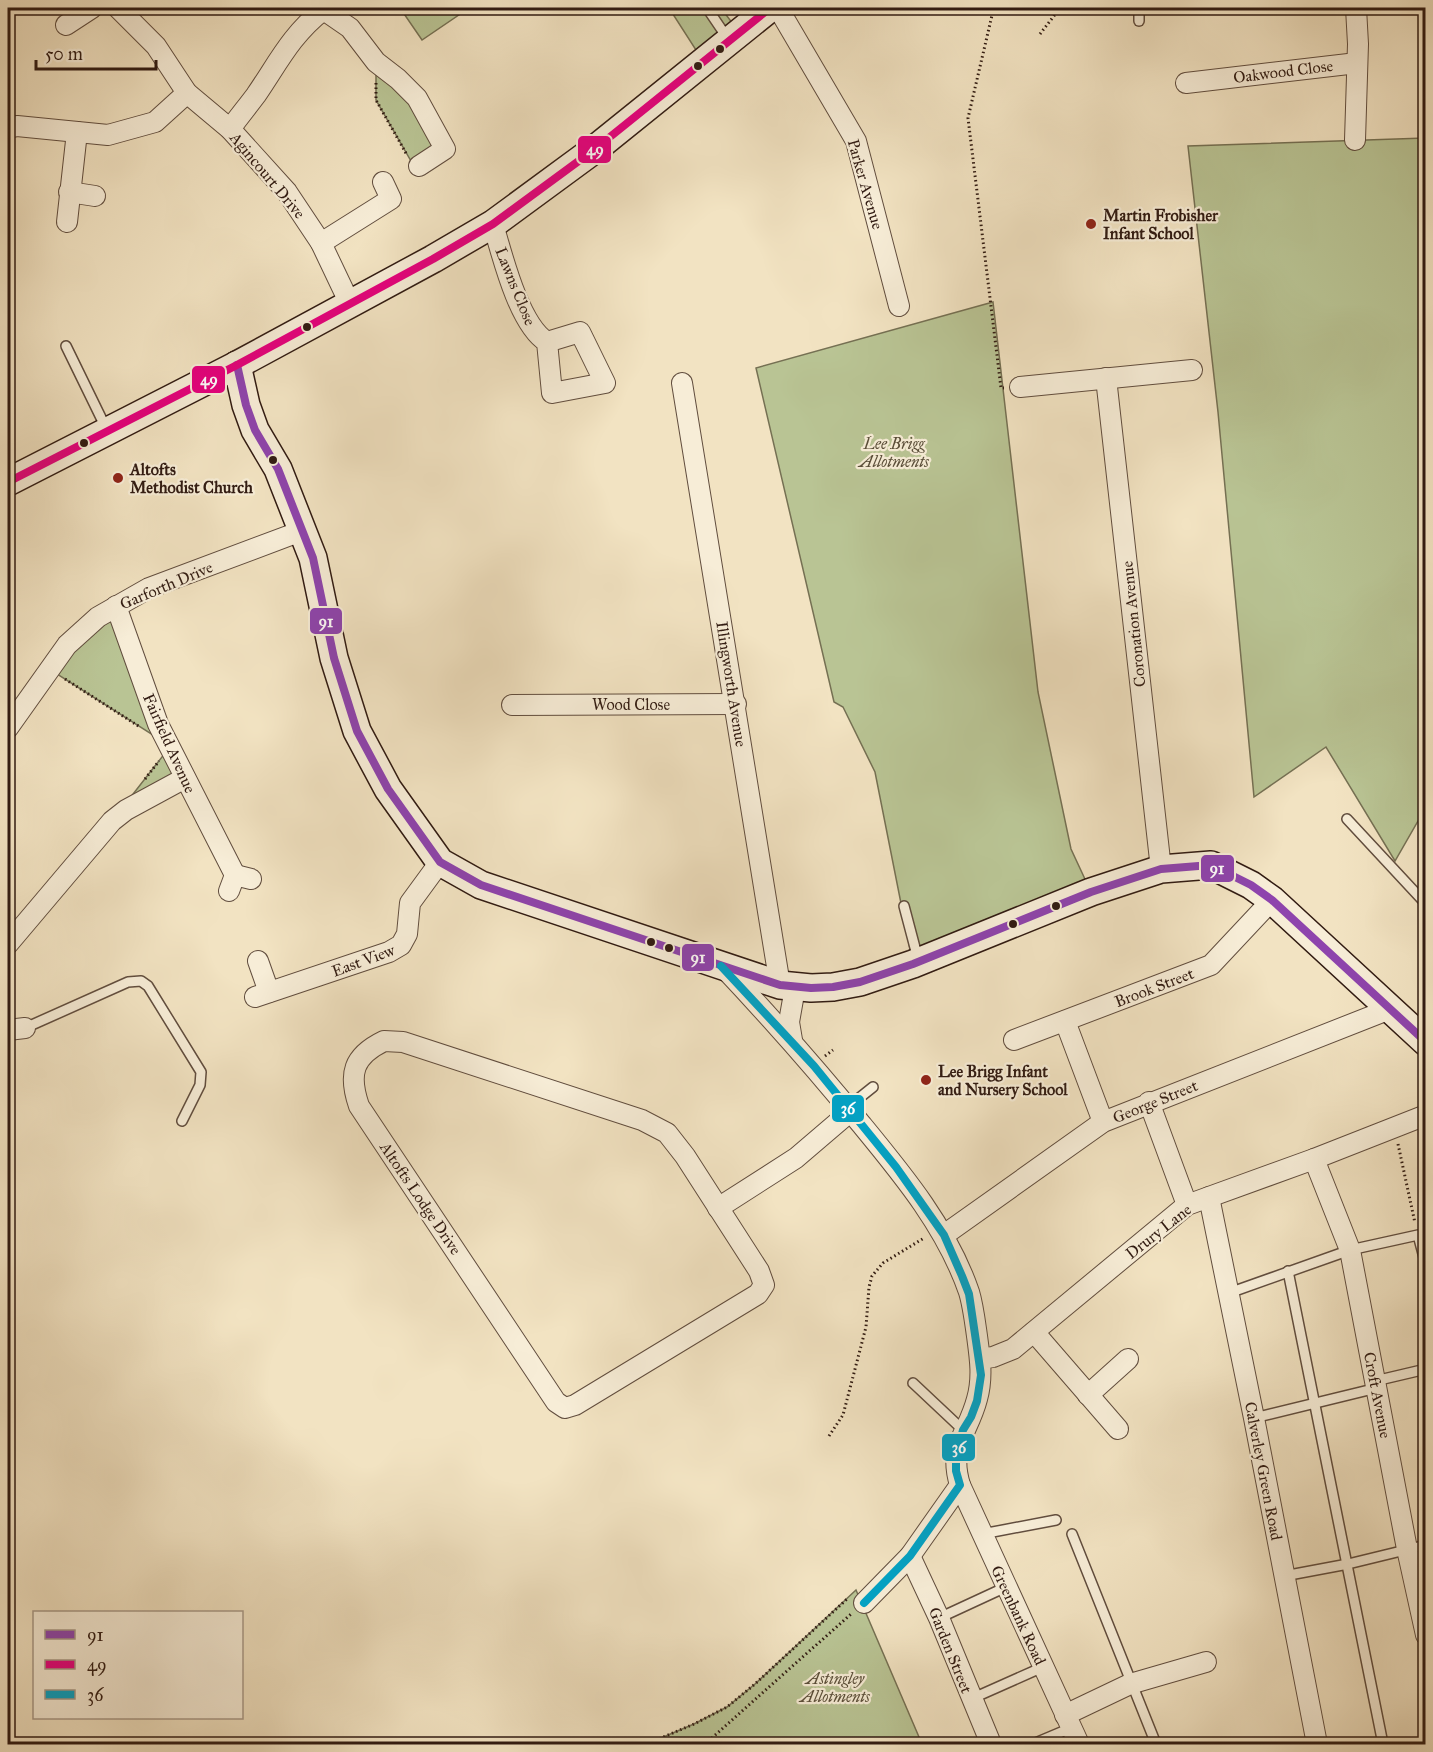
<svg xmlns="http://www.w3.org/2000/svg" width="1433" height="1752" font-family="'IM FELL Great Primer',serif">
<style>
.green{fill:#b9c494;stroke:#757053;stroke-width:1.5}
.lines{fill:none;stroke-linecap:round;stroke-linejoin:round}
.lane-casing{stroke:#614d3e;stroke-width:12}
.street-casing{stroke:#614d3e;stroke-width:22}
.secondary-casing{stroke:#311b12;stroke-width:30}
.path{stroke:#311b12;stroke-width:3;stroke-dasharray:1.5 3;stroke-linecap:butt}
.lane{stroke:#f7edd7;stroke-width:9}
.street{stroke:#f7edd7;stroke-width:20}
.secondary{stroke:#f7edd7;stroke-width:27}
.bus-1-casing{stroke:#f7edd7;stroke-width:12}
.bus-2-casing{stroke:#f7edd7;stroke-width:12}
.bus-3-casing{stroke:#f7edd7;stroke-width:12}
.bus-1{stroke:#8e44ad;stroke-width:8}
.bus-2{stroke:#e5007d;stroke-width:8}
.bus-3{stroke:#02a2c5;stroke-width:8}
.bus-dot{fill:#311b12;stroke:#f7edd7;stroke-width:2}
.poi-dot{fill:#8f2418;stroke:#f7edd7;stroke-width:2}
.labels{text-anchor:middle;stroke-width:4.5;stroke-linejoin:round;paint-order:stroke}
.street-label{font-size:16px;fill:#311b12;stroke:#f7edd7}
.poi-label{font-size:16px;font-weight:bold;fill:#311b12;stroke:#f7edd7;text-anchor:start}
.park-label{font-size:16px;font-style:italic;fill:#5a4e39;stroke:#f7edd7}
.line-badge{stroke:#f7edd7;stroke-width:2}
.badge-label{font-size:16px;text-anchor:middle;font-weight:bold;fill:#fff}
</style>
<rect width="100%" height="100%" fill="#f2e3c2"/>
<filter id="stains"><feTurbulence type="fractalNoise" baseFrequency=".00333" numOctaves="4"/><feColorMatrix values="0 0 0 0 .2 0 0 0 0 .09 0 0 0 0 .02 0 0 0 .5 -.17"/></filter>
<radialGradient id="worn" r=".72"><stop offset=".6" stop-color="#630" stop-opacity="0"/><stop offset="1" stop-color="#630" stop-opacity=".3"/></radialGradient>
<!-- green -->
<g class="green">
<path d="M 400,8 L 469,8 L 422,40 Z"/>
<path d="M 669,8 L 721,8 L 739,32 L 703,61 Z"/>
<path d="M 376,62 L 398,79 L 445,149 L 415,168 L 376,100 Z"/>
<path d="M 1425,138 L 1426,807 L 1395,861 L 1326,747 L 1254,797 L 1218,412 L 1188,146 Z"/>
<path d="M 993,302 L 1038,692 L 1071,849 L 1091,892 L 913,964 L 875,772 L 843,707 L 834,702 L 756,368 Z"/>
<path d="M 116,606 L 167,744 L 49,669 Z"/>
<path d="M 169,748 L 185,778 L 112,821 Z"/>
<path d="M 856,1590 L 922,1744 L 647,1744 L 694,1724 L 727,1707 L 755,1684 Z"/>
</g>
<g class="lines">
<defs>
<g id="lane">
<path d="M 707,8 L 728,39"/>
<path d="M 1139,8 L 1139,21"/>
<path d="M 66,346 L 106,428"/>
<path d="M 1347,819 L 1426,904"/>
<path d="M 904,906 L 918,959"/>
<path d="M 25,1028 L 128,982 L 141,981 L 148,986 L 201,1072 L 200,1085 L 182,1121"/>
<path d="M 848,1107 L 873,1087"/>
<path d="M 1288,1271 L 1383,1744"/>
<path d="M 1229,1293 L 1350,1250 L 1418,1235 L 1426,1265"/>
<path d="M 1375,1381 L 1426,1369"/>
<path d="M 913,1383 L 963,1430"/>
<path d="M 1254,1418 L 1377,1388"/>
<path d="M 982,1534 L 1056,1520"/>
<path d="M 1072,1534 L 1156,1744"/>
<path d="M 1284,1576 L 1348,1564 L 1426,1545"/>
<path d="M 939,1618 L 1006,1587"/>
<path d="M 971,1699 L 1043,1667"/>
<path d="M 1033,1744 L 1071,1728"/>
<path d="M 1200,1744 L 1202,1744"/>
</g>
<g id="street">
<path d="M 118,8 L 156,46 L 187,93 L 230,129 L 287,192 L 321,243 L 350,304"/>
<path d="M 321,8 L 350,28 L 376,62 L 398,79 L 417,98 L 445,149 L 419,166"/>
<path d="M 778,8 L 856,141 L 899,306"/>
<path d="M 66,25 L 92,8"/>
<path d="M 1186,83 L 1357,63"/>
<path d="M 8,128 L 17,126 L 108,135 L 155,122 L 187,93"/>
<path d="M 230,129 C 238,118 247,107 256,95 C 278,63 291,35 323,10"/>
<path d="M 1355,140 L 1358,44 L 1356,8"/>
<path d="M 69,192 L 95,196"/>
<path d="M 67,222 L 77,132"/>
<path d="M 493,224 C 502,255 519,325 547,342 L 580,332 L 605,383 L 552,393 L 547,342"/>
<path d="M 321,243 L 391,199 L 383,182"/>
<path d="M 1106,378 L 1161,869"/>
<path d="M 682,383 L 780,985"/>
<path d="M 1020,387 L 1192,370"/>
<path d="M 116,606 L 158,724 L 235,875"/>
<path d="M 512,705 L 736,704"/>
<path d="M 8,728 L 67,645 L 98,617 L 149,588 L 304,530"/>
<path d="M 229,891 L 235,875 L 251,879"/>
<path d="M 8,944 L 112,821 L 126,810 L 185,778"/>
<path d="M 258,961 L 269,992"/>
<path d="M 723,967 C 771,1018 817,1070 861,1124 C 903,1175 947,1228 969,1292 C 973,1305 975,1322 977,1336 C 980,1358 983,1378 977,1399 C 968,1434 948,1445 960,1485 L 910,1556 L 864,1603"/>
<path d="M 255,997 L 389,952 L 401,945 L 407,934 L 410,903 L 440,862"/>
<path d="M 1065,1021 L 1103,1122"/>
<path d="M 8,1030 L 25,1028"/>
<path d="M 792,1040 L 789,1022 L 795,988"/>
<path d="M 1014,1040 L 1211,965 L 1272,900"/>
<path d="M 384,1041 L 403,1042 L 642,1120 L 667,1133 L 685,1156 L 759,1271 L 764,1285 L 758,1294 L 575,1405 L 565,1408 L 556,1402 L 359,1106 C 348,1074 353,1056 384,1041 Z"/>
<path d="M 1149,1102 L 1187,1205"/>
<path d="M 1314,1159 L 1350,1250 L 1407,1549 L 1426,1635"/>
<path d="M 1209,1197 L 1254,1418 L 1317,1744"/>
<path d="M 718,1208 L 796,1158 L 851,1111"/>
<path d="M 944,1235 L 1103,1122 L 1390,1009"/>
<path d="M 1034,1332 L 1118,1429"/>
<path d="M 980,1359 L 993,1357 L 1013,1349 L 1187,1205 L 1314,1159 L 1426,1115"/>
<path d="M 1088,1395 L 1128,1359"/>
<path d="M 960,1485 L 1079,1744"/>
<path d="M 910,1556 L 939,1618 L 991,1744"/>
<path d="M 1065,1715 L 1130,1684 L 1206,1662"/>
</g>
<g id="secondary">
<path d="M 237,365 L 246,405 L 255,430 L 278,469 L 313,558 L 334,658 L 357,731 L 388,789 L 440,862 L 481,885 L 780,985 L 811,988 L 833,987 L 860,982 L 913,964 L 1091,892 L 1161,869 L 1211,865 L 1251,885 L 1272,900 L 1426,1042"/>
<path d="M 8,482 L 237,365 L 433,259 L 493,224 L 595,149 L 770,8"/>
</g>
</defs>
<!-- lane casing -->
<use href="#lane" class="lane-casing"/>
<!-- street casing -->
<use href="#street" class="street-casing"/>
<!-- secondary casing -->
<use href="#secondary" class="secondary-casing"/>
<!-- path -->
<g class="path">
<path d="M 992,8 L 993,11 L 968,118 L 1001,388 L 1004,388"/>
<path d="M 1040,34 L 1060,8"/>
<path d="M 376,83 L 376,100 L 407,155"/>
<path d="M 65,679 L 140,727"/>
<path d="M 145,779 L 159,761"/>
<path d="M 825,1056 L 833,1050"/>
<path d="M 1398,1144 L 1415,1223"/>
<path d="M 829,1436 L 843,1415 L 866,1327 L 869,1287 L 872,1276 L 883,1263 L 924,1238"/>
<path d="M 647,1744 L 694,1724 L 727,1707 L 755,1684 L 847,1599"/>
<path d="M 705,1744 L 851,1614"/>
</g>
<!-- lane -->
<use href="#lane" class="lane"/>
<!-- street -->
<use href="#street" class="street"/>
<!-- secondary -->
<use href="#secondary" class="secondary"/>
<defs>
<path id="bus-1" d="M 237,365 L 246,405 L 255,430 L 278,469 L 313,558 L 334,658 L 357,731 L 388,789 L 440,862 L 481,885 L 780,985 L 811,988 L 833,987 L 860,982 L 913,964 L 1091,892 L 1161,869 L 1211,865 L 1251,885 L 1272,900 L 1426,1042"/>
<path id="bus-2" d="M 8,482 L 237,365 L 433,259 L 493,224 L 595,149 L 770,8"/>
<path id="bus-3" d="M 721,966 L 814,1066 L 896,1167 L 944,1235 L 962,1276 L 969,1294 L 981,1375 L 977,1401 L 971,1417 L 963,1430 L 956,1458 L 956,1471 L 960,1485 L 910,1556 L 864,1603"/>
</defs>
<!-- bus-1 casing -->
<use href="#bus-1" class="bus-1-casing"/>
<!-- bus-2 casing -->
<use href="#bus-2" class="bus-2-casing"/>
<!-- bus-3 casing -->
<use href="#bus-3" class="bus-3-casing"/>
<!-- bus-1 -->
<use href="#bus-1" class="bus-1"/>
<!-- bus-2 -->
<use href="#bus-2" class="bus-2"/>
<!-- bus-3 -->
<use href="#bus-3" class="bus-3"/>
</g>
<!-- markers -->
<g class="bus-dot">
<circle cx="720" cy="49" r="5"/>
<circle cx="698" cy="66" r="5"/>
<circle cx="307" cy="327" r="5"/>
<circle cx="84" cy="443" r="5"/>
<circle cx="273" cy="460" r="5"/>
<circle cx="1056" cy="906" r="5"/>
<circle cx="1013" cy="924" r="5"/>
<circle cx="651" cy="942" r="5"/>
<circle cx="669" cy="948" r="5"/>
</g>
<g class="poi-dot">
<circle cx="1091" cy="224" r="6"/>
<circle cx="118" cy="478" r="6"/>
<circle cx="926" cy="1080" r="6"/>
</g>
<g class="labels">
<!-- street labels -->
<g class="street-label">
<text transform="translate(1283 71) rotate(-7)" y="6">Oakwood Close</text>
<text transform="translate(268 175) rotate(50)" y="6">Agincourt Drive</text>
<text transform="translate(866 184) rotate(74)" y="6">Parker Avenue</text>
<text transform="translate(516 286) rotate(68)" y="6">Lawns Close</text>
<text transform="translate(166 585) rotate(-23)" y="6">Garforth Drive</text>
<text transform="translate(1133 624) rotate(-96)" y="6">Coronation Avenue</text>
<text transform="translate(732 684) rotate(81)" y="6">Illingworth Avenue</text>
<text x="631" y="710">Wood Close</text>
<text transform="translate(170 743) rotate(66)" y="6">Fairfield Avenue</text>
<text transform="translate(363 960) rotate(-20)" y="6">East View</text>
<text transform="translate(1154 987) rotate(-21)" y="6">Brook Street</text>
<text transform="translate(1155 1101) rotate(-22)" y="6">George Street</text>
<text transform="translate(421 1198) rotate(56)" y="6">Altofts Lodge Drive</text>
<text transform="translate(1158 1231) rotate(-38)" y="6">Drury Lane</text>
<text transform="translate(1378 1395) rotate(79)" y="6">Croft Avenue</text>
<text transform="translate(1264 1471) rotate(79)" y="6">Calverley Green Road</text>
<text transform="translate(1019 1615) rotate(65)" y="6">Greenbank Road</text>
<text transform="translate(951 1650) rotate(68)" y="6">Garden Street</text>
</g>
<!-- poi labels -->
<g class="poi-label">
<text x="1103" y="221">Martin Frobisher<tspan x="1103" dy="18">Infant School</tspan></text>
<text x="130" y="475">Altofts<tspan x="130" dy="18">Methodist Church</tspan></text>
<text x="938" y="1077">Lee Brigg Infant<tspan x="938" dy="18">and Nursery School</tspan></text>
</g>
<!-- park labels -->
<g class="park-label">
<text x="894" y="449">Lee Brigg<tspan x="894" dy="18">Allotments</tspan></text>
<text x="835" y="1684">Astingley<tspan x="835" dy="18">Allotments</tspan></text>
</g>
</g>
<g class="line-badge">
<rect x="577" y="135" width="35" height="29" rx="6" fill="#e5007d"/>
<rect x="191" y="365" width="35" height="29" rx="6" fill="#e5007d"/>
<rect x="309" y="607" width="34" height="28" rx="6" fill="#8e44ad"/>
<rect x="1200" y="854" width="35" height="29" rx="6" fill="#8e44ad"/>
<rect x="681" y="943" width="34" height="29" rx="6" fill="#8e44ad"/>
<rect x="831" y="1094" width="34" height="29" rx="6" fill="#02a2c5"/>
<rect x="941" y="1433" width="35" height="29" rx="6" fill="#02a2c5"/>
</g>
<g class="badge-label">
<text x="595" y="155">49</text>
<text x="209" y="385">49</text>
<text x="326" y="627">91</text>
<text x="1217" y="874">91</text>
<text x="698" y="963">91</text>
<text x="848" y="1114">36</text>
<text x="959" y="1453">36</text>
</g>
<!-- margin -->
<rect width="1433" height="1752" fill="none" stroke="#f2e3c2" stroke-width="30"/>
<rect x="9" y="9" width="1415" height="1734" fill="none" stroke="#311b12" stroke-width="3"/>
<rect x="15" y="15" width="1403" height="1722" fill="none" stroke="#311b12" stroke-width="1.5"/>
<!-- legend -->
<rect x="33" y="1611" width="210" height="108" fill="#f7edd7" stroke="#a89988" stroke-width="1.5"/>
<rect x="45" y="1630" width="30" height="9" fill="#8e44ad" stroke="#a89988" stroke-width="1.5"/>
<text x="87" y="1641" font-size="18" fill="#311b12">91</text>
<rect x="45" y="1660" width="30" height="9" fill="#e5007d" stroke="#a89988" stroke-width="1.5"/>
<text x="87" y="1671" font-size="18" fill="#311b12">49</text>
<rect x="45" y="1690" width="30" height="9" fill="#02a2c5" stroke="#a89988" stroke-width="1.5"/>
<text x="87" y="1701" font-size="18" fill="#311b12">36</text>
<!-- scale -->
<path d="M36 60v9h120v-9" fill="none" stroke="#311b12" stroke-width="3"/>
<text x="45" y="60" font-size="18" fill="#311b12" stroke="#f7edd7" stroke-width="4.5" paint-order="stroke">50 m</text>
<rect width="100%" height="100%" filter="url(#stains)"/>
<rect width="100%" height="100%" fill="url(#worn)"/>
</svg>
